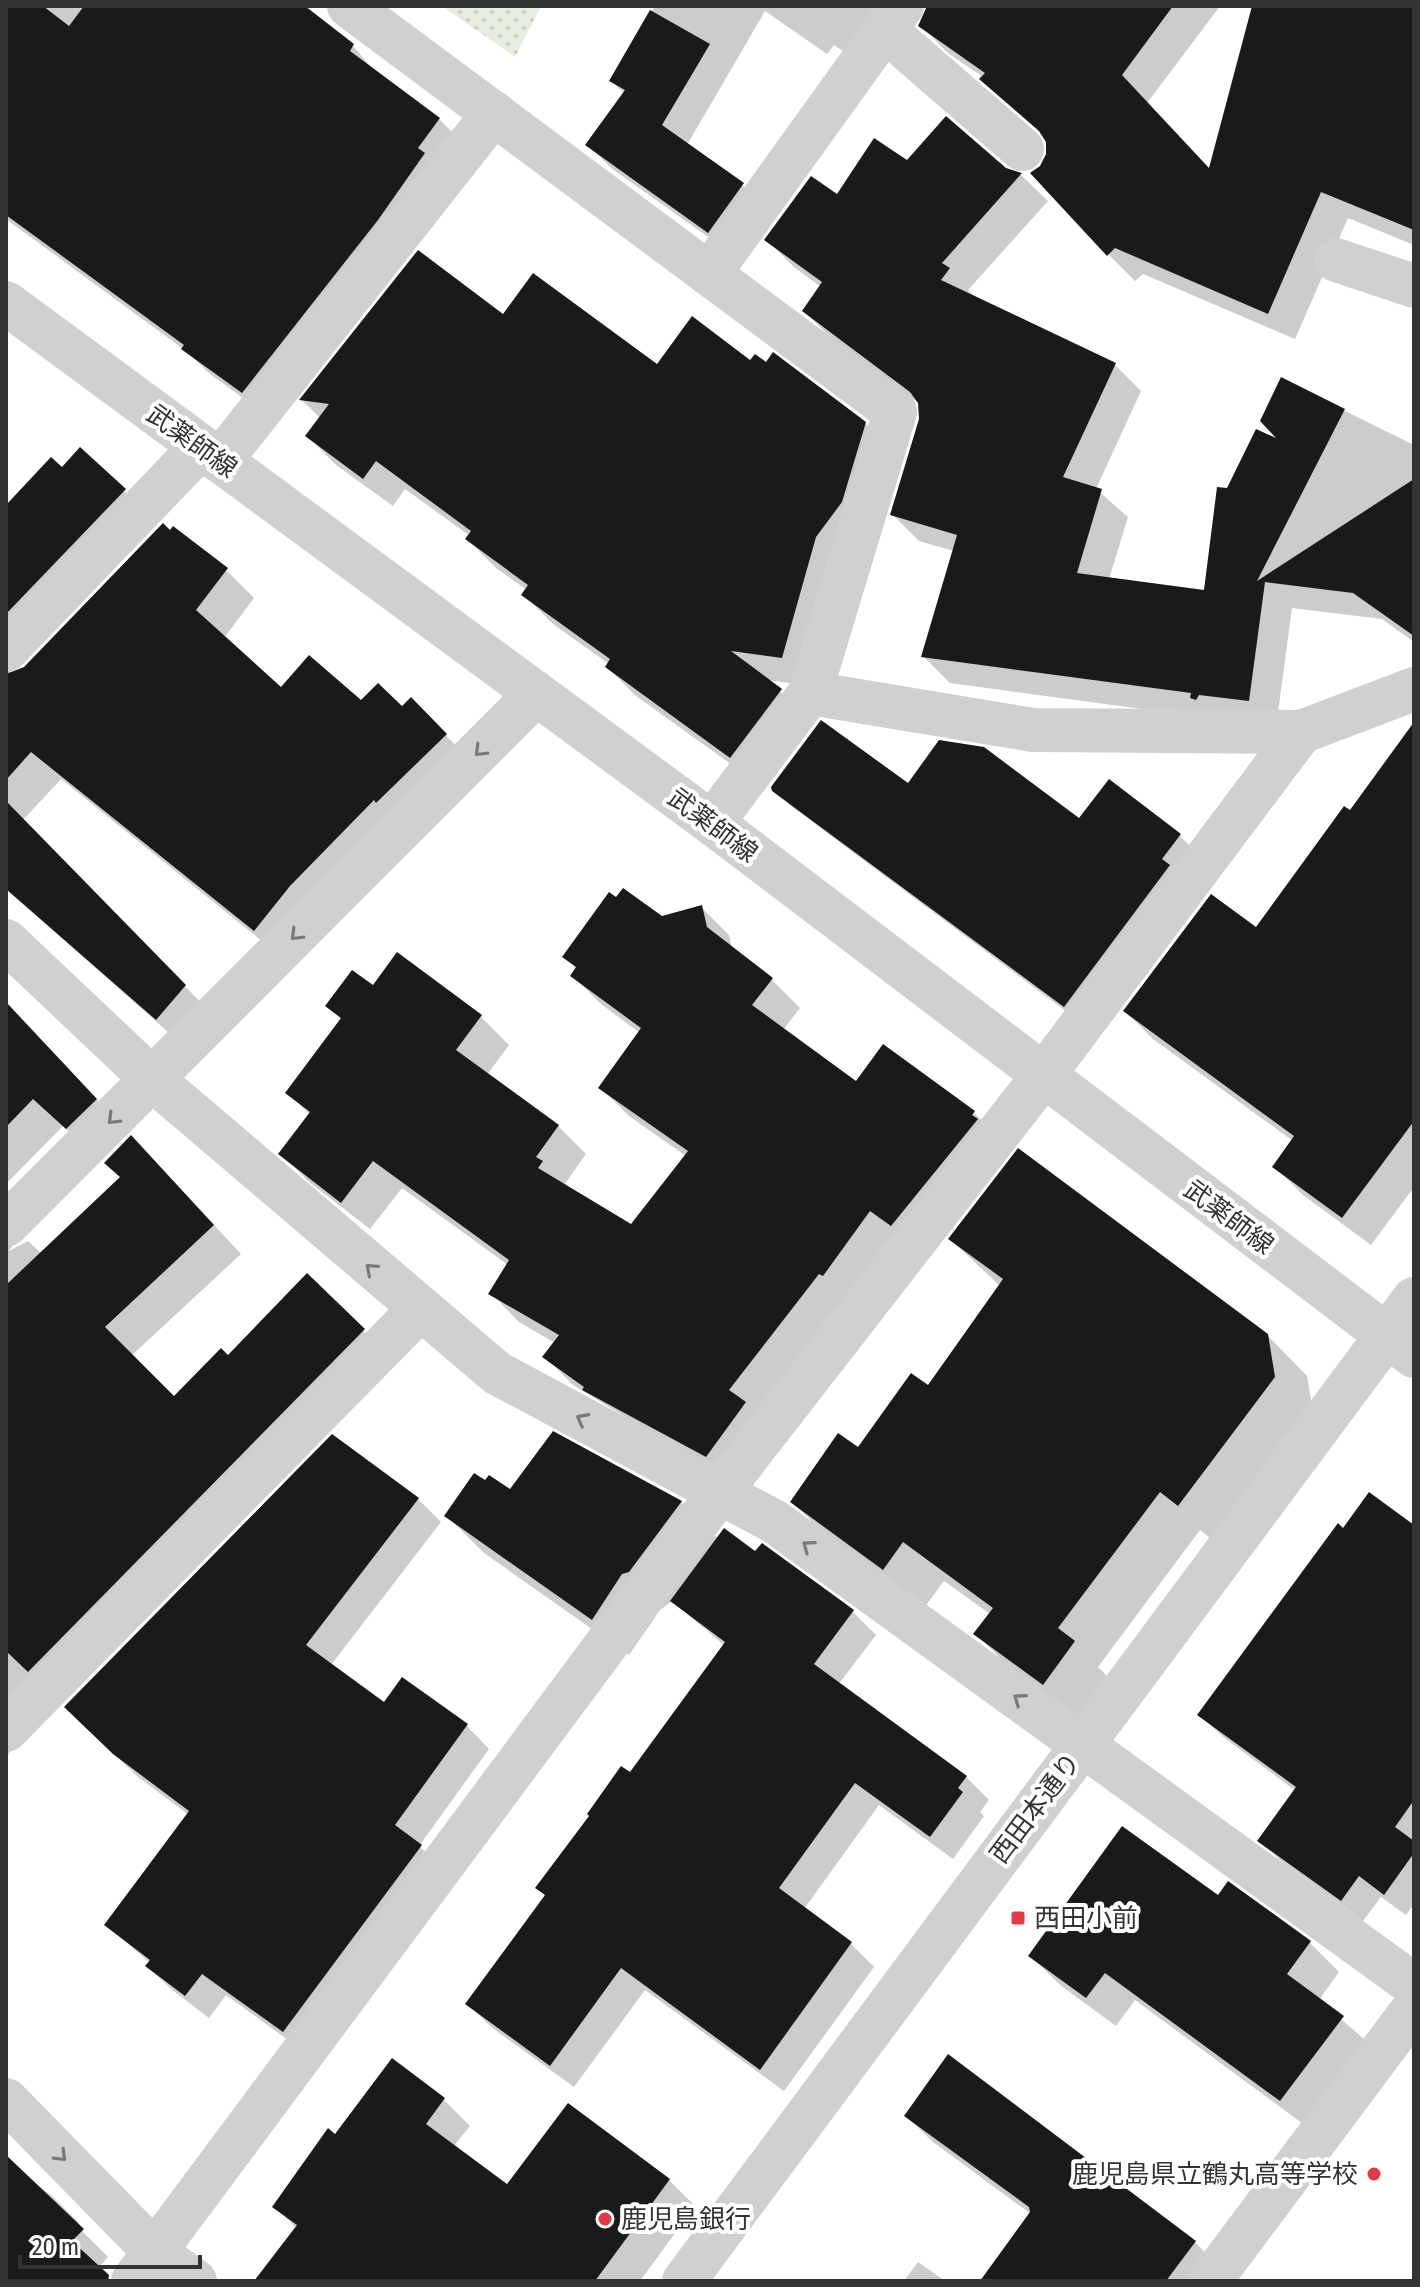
<svg xmlns="http://www.w3.org/2000/svg" width="1420" height="2287" font-family="'Fira Sans Condensed','Noto Sans JP',sans-serif">
<style>
.green{fill:url(#green-dots)}
.shadow{fill:#0003}
.building{fill:#1a1a1a}
.lines{fill:none;stroke-linecap:round;stroke-linejoin:round}
.minor{stroke:#d0d0d0;stroke-width:44}
.tertiary{stroke:#d0d0d0;stroke-width:44}
.oneway{stroke:#7a7a7a}
.poi-dot{fill:#e63946;stroke:#fff;stroke-width:3}
.labels{text-anchor:middle;stroke-width:8;stroke-linejoin:round;paint-order:stroke}
.street-label{font-size:26px;fill:#333;stroke:#fff}
.poi-label{font-size:26px;fill:#333;stroke:#fff;text-anchor:start}
</style>
<defs>
<pattern id="green-dots" width="8" height="8" patternUnits="userSpaceOnUse" patternTransform="scale(2)"><rect width="8" height="8" fill="#e6ecdf"/><path d="M2 2h.1M6 6h.1" fill="none" stroke="#c6cbc0" stroke-width="1.8" stroke-linecap="round"/></pattern>
</defs>
<rect width="100%" height="100%" fill="#fff"/>
<!-- green -->
<path class="green" d="M 442,6 L 541,6 L 515,57 Z"/>
<!-- shadow -->
<g class="shadow">
<path d="M 12,6 L 297,6 L 353,46 L 377,74 L 439,119 L 465,145 L 269,417 L 210,374 L 186,351 L 6,219 L 6,14 Z"/>
<path d="M 655,6 L 918,6 L 866,67 L 834,45 L 827,54 L 765,11 L 687,145 L 742,185 L 765,208 L 732,254 L 611,168 L 588,145 L 625,94 L 611,81 Z"/>
<path d="M 936,6 L 1220,6 L 1147,103 L 1210,170 L 1254,6 L 1414,6 L 1414,245 L 1348,218 L 1295,339 L 1143,274 L 1135,281 L 1108,254 L 1042,167 L 1048,155 L 1046,138 L 983,77 L 948,53 L 921,26 Z"/>
<path d="M 907,162 L 1005,170 L 1021,175 L 1048,201 L 968,290 L 975,297 L 1114,364 L 1141,391 L 1096,489 L 1128,517 L 1109,579 L 1206,592 L 1228,490 L 1284,444 L 1282,380 L 1414,445 L 1414,642 L 1382,619 L 1292,608 L 1276,727 L 950,683 L 923,656 L 954,551 L 919,541 L 892,514 L 921,420 L 920,404 L 831,338 L 804,311 L 821,287 L 794,267 L 767,240 L 837,197 Z"/>
<path d="M 503,317 L 657,367 L 750,363 L 865,423 L 894,452 L 811,686 L 767,680 L 810,719 L 760,785 L 636,696 L 607,667 L 609,664 L 553,624 L 524,595 L 527,590 L 496,568 L 467,539 L 470,536 L 405,489 L 393,506 L 336,465 L 307,436 L 320,418 L 302,400 Z"/>
<path d="M 62,470 L 124,491 L 152,519 L 16,661 L 9,676 L 226,570 L 254,598 L 224,638 L 281,690 L 402,709 L 411,700 L 473,763 L 283,958 L 61,779 L 23,820 L 213,1015 L 185,1047 L 6,889 L 6,508 Z"/>
<path d="M 1414,779 L 1414,1187 L 1371,1245 L 1303,1195 L 1275,1167 L 1293,1141 L 1153,1039 L 1125,1011 L 1256,929 L 1350,813 Z"/>
<path d="M 1109,782 L 1180,836 L 1202,858 L 1087,1027 L 795,809 L 773,787 L 908,786 L 1079,821 Z"/>
<path d="M 701,907 L 729,935 L 732,949 L 772,980 L 800,1008 L 783,1030 L 857,1084 L 974,1113 L 1002,1141 L 735,1484 L 573,1385 L 545,1357 L 555,1343 L 519,1322 L 491,1293 L 508,1265 L 402,1188 L 370,1229 L 309,1182 L 281,1154 L 310,1115 L 288,1093 L 342,1020 L 328,1006 L 373,988 L 397,954 L 481,1017 L 509,1045 L 487,1075 L 558,1126 L 586,1154 L 564,1185 L 632,1226 L 686,1156 L 629,1116 L 601,1088 L 640,1033 L 601,1004 L 573,976 L 577,969 L 565,956 Z"/>
<path d="M 6,1038 L 50,1049 L 123,1128 L 96,1156 L 63,1126 L 6,1184 Z"/>
<path d="M 159,1166 L 241,1254 L 131,1356 L 174,1398 L 228,1358 L 307,1276 L 391,1359 L 16,1741 L 6,1758 L 6,1219 L 20,1233 L 9,1251 L 28,1241 L 42,1254 Z"/>
<path d="M 950,1239 L 1267,1335 L 1307,1376 L 1314,1418 L 1218,1544 L 1200,1530 L 1098,1667 L 1113,1682 L 1083,1723 L 1016,1674 L 976,1634 L 990,1614 L 944,1581 L 924,1608 L 832,1541 L 792,1502 L 929,1388 L 1000,1286 Z"/>
<path d="M 485,1483 L 511,1492 L 681,1502 L 718,1539 L 755,1554 L 762,1546 L 853,1612 L 876,1635 L 838,1685 L 966,1777 L 989,1800 L 980,1812 L 984,1816 L 953,1859 L 879,1805 L 804,1909 L 851,1944 L 874,1967 L 784,2091 L 645,1990 L 574,2087 L 491,2027 L 468,2004 L 546,1896 L 538,1888 L 631,1775 L 725,1646 L 672,1601 L 660,1610 L 629,1655 L 484,1553 L 447,1516 Z"/>
<path d="M 418,1499 L 441,1522 L 331,1665 L 385,1704 L 467,1726 L 489,1749 L 419,1846 L 444,1870 L 306,2053 L 226,1995 L 209,2018 L 171,1989 L 148,1966 L 150,1963 L 106,1925 L 189,1815 L 138,1777 L 89,1730 Z"/>
<path d="M 1414,1528 L 1414,1904 L 1406,1915 L 1381,1897 L 1363,1921 L 1282,1862 L 1260,1841 L 1296,1791 L 1222,1736 L 1200,1715 L 1344,1530 Z"/>
<path d="M 1229,1884 L 1310,1943 L 1339,1972 L 1319,2000 L 1372,2046 L 1310,2129 L 1135,2000 L 1116,2026 L 1060,1985 L 1031,1956 L 1218,1898 Z"/>
<path d="M 392,2061 L 444,2100 L 470,2126 L 453,2147 L 507,2187 L 669,2180 L 695,2206 L 640,2281 L 257,2281 L 296,2228 L 274,2206 L 336,2136 Z"/>
<path d="M 906,2116 L 1195,2242 L 1221,2269 L 1212,2281 L 982,2281 L 1031,2214 L 933,2142 Z"/>
<path d="M 6,2161 L 52,2196 L 78,2222 L 76,2225 L 108,2257 L 98,2268 L 112,2281 L 6,2281 Z"/>
<path d="M 918,2262 L 945,2281 L 904,2281 Z"/>
</g>
<!-- building -->
<g class="building">
<path d="M 6,6 L 43,6 L 69,26 L 84,6 L 305,6 L 354,44 L 350,51 L 440,118 L 418,148 L 425,153 L 378,220 L 242,393 L 181,349 L 184,345 L 6,215 Z"/>
<path d="M 927,6 L 1173,6 L 1122,75 L 1209,168 L 1252,6 L 1414,6 L 1414,230 L 1321,192 L 1268,314 L 1115,248 L 1107,256 L 1030,173 L 1040,166 L 1046,154 L 1046,142 L 1039,131 L 979,79 L 985,73 L 918,26 Z"/>
<path d="M 650,10 L 710,44 L 662,125 L 744,183 L 708,233 L 585,145 L 625,90 L 609,81 Z"/>
<path d="M 946,116 L 1006,168 L 1022,173 L 942,263 L 950,268 L 941,280 L 1116,363 L 1063,477 L 1102,489 L 1077,573 L 1204,590 L 1217,487 L 1227,488 L 1256,429 L 1276,438 L 1260,421 L 1281,377 L 1345,409 L 1257,581 L 1414,479 L 1414,636 L 1353,593 L 1265,582 L 1249,701 L 1199,695 L 1196,700 L 1190,698 L 1191,693 L 921,657 L 957,535 L 890,515 L 919,419 L 918,403 L 910,392 L 802,311 L 822,282 L 764,240 L 811,176 L 837,194 L 874,138 L 907,160 Z"/>
<path d="M 418,250 L 503,314 L 533,273 L 657,364 L 692,316 L 750,360 L 755,354 L 766,362 L 773,352 L 866,422 L 842,502 L 816,537 L 782,658 L 731,651 L 782,689 L 730,758 L 605,667 L 610,659 L 521,595 L 528,585 L 465,539 L 471,531 L 376,461 L 363,479 L 305,436 L 329,404 L 299,400 Z"/>
<path d="M 80,447 L 126,489 L 6,614 L 6,505 L 51,457 L 62,467 Z"/>
<path d="M 163,523 L 170,530 L 173,526 L 228,568 L 196,610 L 281,687 L 309,655 L 361,700 L 378,683 L 402,706 L 411,697 L 447,734 L 376,803 L 374,800 L 290,886 L 254,931 L 31,752 L 6,780 L 6,674 L 24,667 Z"/>
<path d="M 821,720 L 908,783 L 939,740 L 984,747 L 1079,818 L 1109,779 L 1181,834 L 1162,859 L 1170,865 L 1064,1007 L 772,791 L 771,787 Z"/>
<path d="M 1414,722 L 1414,1121 L 1342,1218 L 1272,1167 L 1294,1136 L 1123,1011 L 1211,894 L 1256,927 L 1344,806 L 1350,810 Z"/>
<path d="M 6,801 L 186,985 L 156,1020 L 6,889 Z"/>
<path d="M 623,888 L 662,916 L 702,905 L 707,927 L 773,978 L 752,1005 L 856,1081 L 883,1044 L 975,1111 L 972,1115 L 978,1119 L 891,1226 L 870,1211 L 823,1276 L 819,1274 L 729,1390 L 746,1402 L 706,1457 L 582,1390 L 584,1387 L 542,1357 L 559,1335 L 488,1294 L 509,1260 L 373,1161 L 341,1203 L 278,1154 L 310,1112 L 285,1093 L 341,1018 L 325,1006 L 352,970 L 373,985 L 397,952 L 482,1015 L 456,1050 L 559,1125 L 536,1157 L 543,1161 L 538,1168 L 631,1224 L 688,1151 L 598,1088 L 641,1028 L 570,976 L 576,967 L 562,957 L 609,892 L 616,897 Z"/>
<path d="M 6,1002 L 97,1099 L 66,1129 L 33,1099 L 6,1127 Z"/>
<path d="M 131,1135 L 214,1225 L 105,1327 L 174,1396 L 221,1348 L 228,1355 L 307,1273 L 365,1329 L 28,1672 L 6,1651 L 6,1285 L 120,1177 L 104,1163 Z"/>
<path d="M 1018,1148 L 1268,1334 L 1275,1377 L 1178,1506 L 1160,1492 L 1058,1628 L 1075,1641 L 1043,1685 L 973,1634 L 993,1608 L 903,1542 L 883,1570 L 790,1502 L 838,1433 L 858,1447 L 911,1373 L 928,1385 L 1003,1279 L 948,1239 Z"/>
<path d="M 553,1431 L 682,1501 L 629,1572 L 622,1574 L 592,1620 L 444,1516 L 474,1473 L 485,1480 L 489,1475 L 510,1489 Z"/>
<path d="M 332,1434 L 419,1498 L 306,1645 L 384,1702 L 402,1677 L 468,1724 L 395,1825 L 422,1845 L 283,2032 L 202,1974 L 185,1996 L 145,1966 L 150,1960 L 104,1925 L 189,1811 L 113,1754 L 64,1707 Z"/>
<path d="M 1369,1492 L 1414,1525 L 1414,1800 L 1395,1827 L 1414,1841 L 1414,1853 L 1384,1895 L 1359,1876 L 1341,1901 L 1257,1841 L 1296,1787 L 1197,1715 L 1338,1523 L 1343,1528 Z"/>
<path d="M 724,1528 L 755,1551 L 762,1543 L 854,1610 L 814,1664 L 967,1776 L 958,1788 L 963,1792 L 930,1837 L 855,1783 L 779,1888 L 852,1942 L 760,2070 L 621,1968 L 550,2066 L 465,2004 L 545,1895 L 535,1888 L 589,1816 L 587,1814 L 621,1766 L 630,1772 L 725,1642 L 670,1601 Z"/>
<path d="M 1122,1826 L 1218,1895 L 1228,1881 L 1311,1941 L 1287,1974 L 1344,2016 L 1280,2101 L 1105,1973 L 1086,1998 L 1028,1956 Z"/>
<path d="M 948,2054 L 1196,2241 L 1166,2281 L 980,2281 L 1030,2212 L 1029,2207 L 904,2116 Z"/>
<path d="M 392,2058 L 445,2098 L 426,2124 L 507,2184 L 568,2103 L 670,2179 L 595,2281 L 254,2281 L 297,2225 L 272,2207 L 328,2128 L 335,2134 Z"/>
<path d="M 6,2155 L 84,2229 L 72,2241 L 109,2275 L 108,2281 L 6,2281 Z"/>
</g>
<g class="lines">
<!-- minor -->
<g class="minor">
<path d="M 349,6 L 895,412 L 810,693 L 712,823"/>
<path d="M 885,30 L 1022,149"/>
<path d="M 1336,260 L 1414,286"/>
<path d="M 709,274 L 902,6"/>
<path d="M 220,461 L 494,113"/>
<path d="M 6,650 L 201,447"/>
<path d="M 810,693 L 1033,730 L 1301,732 L 1414,689"/>
<path d="M 6,941 L 152,1079 L 497,1373 L 775,1522 L 1414,1985"/>
<path d="M 6,1225 L 535,695"/>
<path d="M 6,1730 L 419,1310"/>
<path d="M 6,2100 L 155,2252 L 195,2281"/>
<path d="M 133,2281 L 719,1493 L 1043,1076 L 1301,732"/>
<path d="M 1210,2281 L 1414,2008"/>
</g>
<!-- tertiary -->
<g class="tertiary">
<path d="M 6,303 L 712,823 L 1414,1356"/>
<path d="M 684,2281 L 1414,1299"/>
</g>
</g>
<!-- one-way arrows -->
<defs><path id="oneway-chevron" d="M-2-3.5L2.5 0L-2 3.5" fill="none" stroke-width="1.6" stroke-linecap="round" stroke-linejoin="round" transform="scale(2)"/></defs>
<g class="oneway">
<use href="#oneway-chevron" transform="translate(480 751) rotate(135)"/>
<use href="#oneway-chevron" transform="translate(296 935) rotate(135)"/>
<use href="#oneway-chevron" transform="translate(113 1119) rotate(135)"/>
<use href="#oneway-chevron" transform="translate(371 1269) rotate(-139)"/>
<use href="#oneway-chevron" transform="translate(582 1419) rotate(-152)"/>
<use href="#oneway-chevron" transform="translate(808 1546) rotate(-144)"/>
<use href="#oneway-chevron" transform="translate(1019 1699) rotate(-144)"/>
<use href="#oneway-chevron" transform="translate(61 2156) rotate(45)"/>
</g>
<!-- markers -->
<g class="poi-dot">
<rect x="1010" y="1910" width="16" height="16" rx="4"/>
<circle cx="1374" cy="2174" r="8"/>
<circle cx="605" cy="2219" r="8"/>
</g>
<g class="labels">
<!-- street labels -->
<g class="street-label">
<text transform="translate(192 441) rotate(36)" y="9">武薬師線</text>
<text transform="translate(713 825) rotate(37)" y="9">武薬師線</text>
<text transform="translate(1229 1217) rotate(37)" y="9">武薬師線</text>
<text transform="translate(1035 1808) rotate(-53)" y="9">西田本通り</text>
</g>
<!-- poi labels -->
<g class="poi-label">
<text x="1034" y="1927">西田小前</text>
<text x="1358" y="2183" text-anchor="end">鹿児島県立鶴丸高等学校</text>
<text x="621" y="2228">鹿児島銀行</text>
</g>
</g>
<!-- border -->
<rect width="1420" height="2287" fill="none" stroke="#333333" stroke-width="16"/>
<!-- scale -->
<path d="M20 2255v12h180v-12" fill="none" stroke="#333333" stroke-width="4"/>
<text x="32" y="2255" font-size="24" fill="#333333" stroke="#ffffff" stroke-width="6" paint-order="stroke">20 m</text>
</svg>
